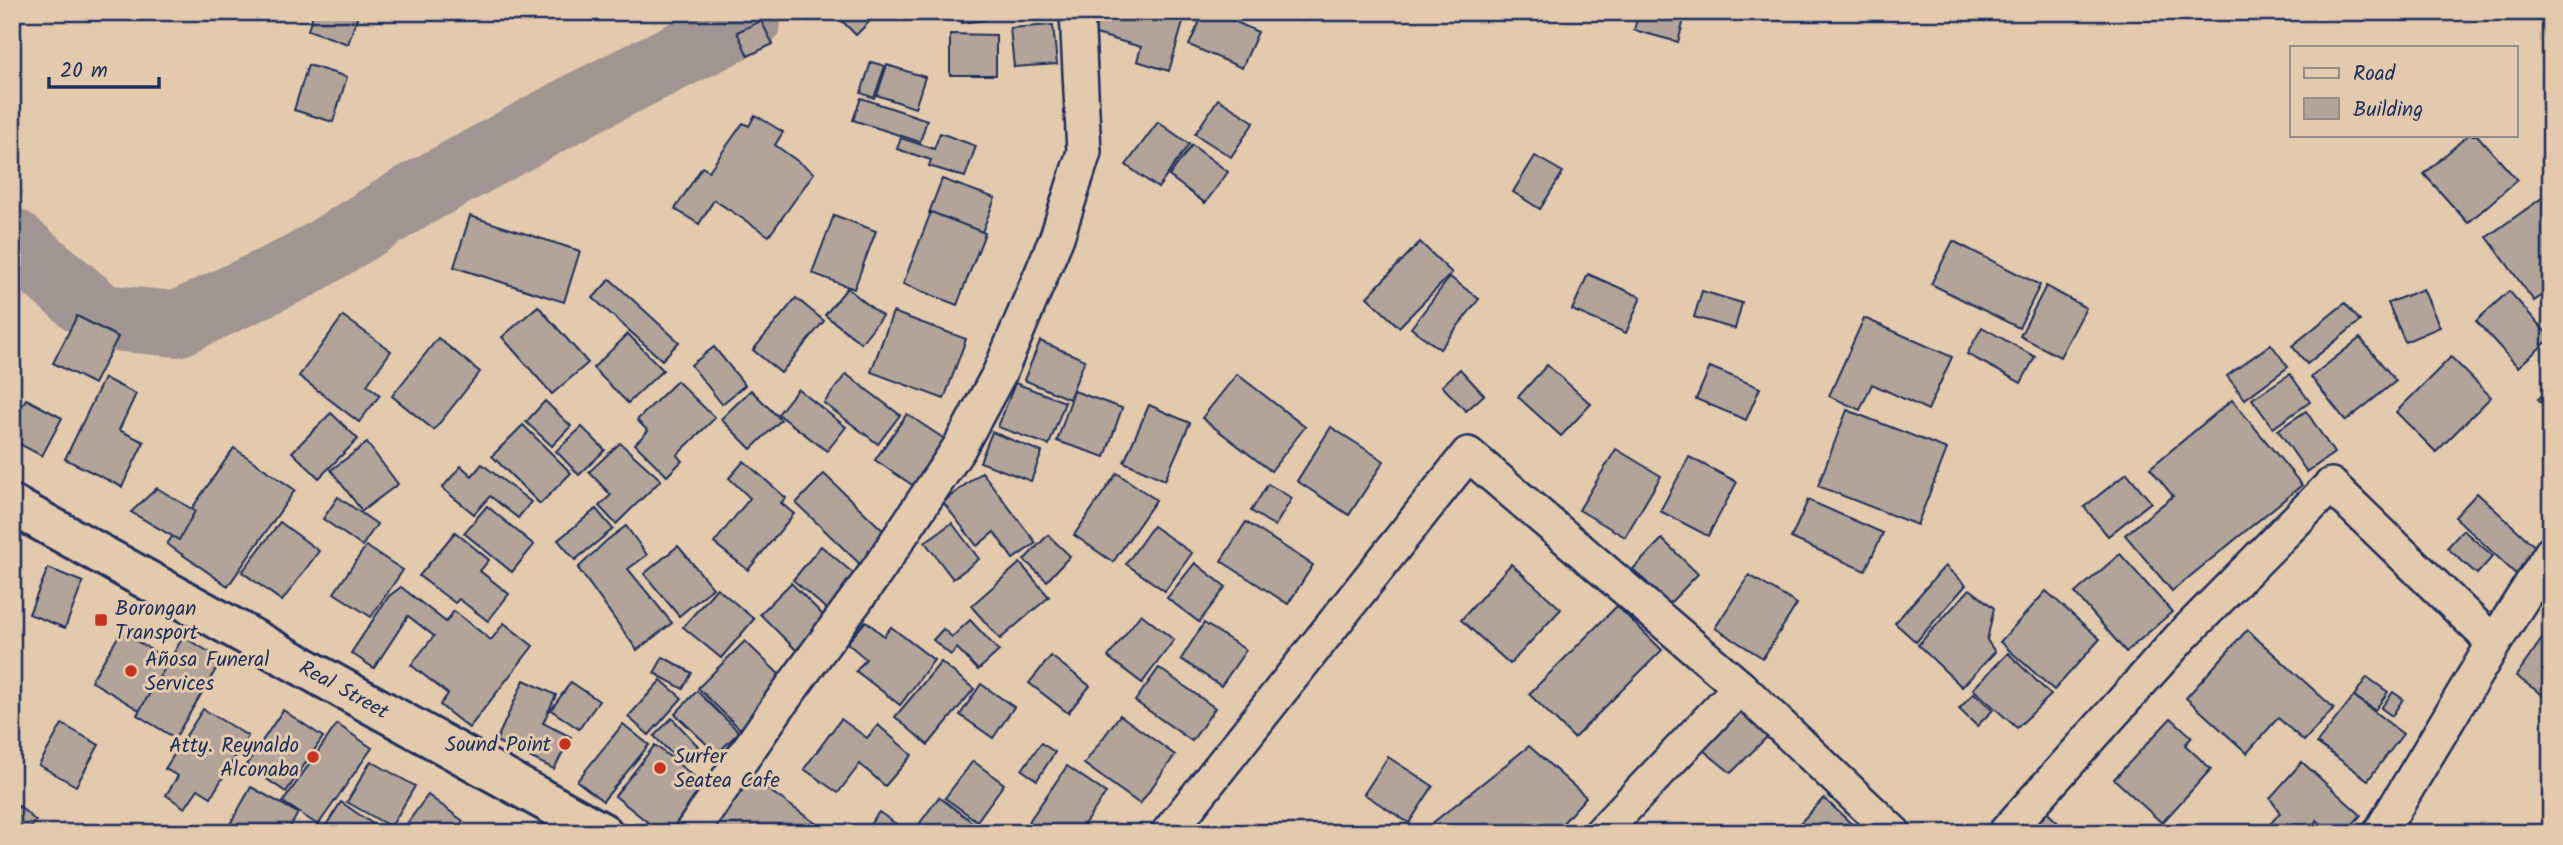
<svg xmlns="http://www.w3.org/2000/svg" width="2563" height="845" font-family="Kalam,sans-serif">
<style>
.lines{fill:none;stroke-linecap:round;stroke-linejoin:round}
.river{stroke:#a09592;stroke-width:66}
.building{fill:#b2a498;stroke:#1b2f5e;stroke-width:2}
.minor-casing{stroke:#1b2f5e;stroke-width:38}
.primary-casing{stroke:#1b2f5e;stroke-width:44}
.minor{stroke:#e4caac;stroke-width:33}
.primary{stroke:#e4caac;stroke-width:38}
.poi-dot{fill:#c8321e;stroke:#e4caac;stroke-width:2.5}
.labels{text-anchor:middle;stroke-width:6;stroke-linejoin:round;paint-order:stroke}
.poi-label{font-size:21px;fill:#1b2f5e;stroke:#e4caac;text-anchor:start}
.street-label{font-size:21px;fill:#1b2f5e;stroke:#e4caac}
</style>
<rect width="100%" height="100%" fill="#e4caac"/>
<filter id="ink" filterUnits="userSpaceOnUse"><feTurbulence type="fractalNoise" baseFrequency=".0143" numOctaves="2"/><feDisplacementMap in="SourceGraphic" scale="14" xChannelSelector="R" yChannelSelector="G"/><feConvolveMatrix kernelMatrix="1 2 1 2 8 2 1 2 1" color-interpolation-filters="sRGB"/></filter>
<g filter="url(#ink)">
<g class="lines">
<!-- river -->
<path class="river" d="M 12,241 L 102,317 L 177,324 L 302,265 L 412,197 L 585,102 L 748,21"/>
</g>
<!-- building -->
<g class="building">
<path d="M 314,12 L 359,12 L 348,44 L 308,30 Z"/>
<path d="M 833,12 L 879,12 L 856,35 Z"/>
<path d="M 961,12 L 984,12 L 985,20 L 962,23 Z"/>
<path d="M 1094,12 L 1186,12 L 1169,71 L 1137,61 L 1141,47 L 1089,32 Z"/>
<path d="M 1204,12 L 1214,12 L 1258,32 L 1242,68 L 1189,45 Z"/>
<path d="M 1639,12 L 1686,12 L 1678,42 L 1634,30 Z"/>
<path d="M 761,21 L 773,44 L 748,56 L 737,32 Z"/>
<path d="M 1053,25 L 1057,64 L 1014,67 L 1010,28 Z"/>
<path d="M 950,34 L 996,35 L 996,75 L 950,75 Z"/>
<path d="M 871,62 L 885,66 L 874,98 L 861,93 Z"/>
<path d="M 308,65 L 347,77 L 333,122 L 294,110 Z"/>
<path d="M 887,65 L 925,77 L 915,108 L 877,95 Z"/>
<path d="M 861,98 L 927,120 L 920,142 L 853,120 Z"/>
<path d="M 1218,99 L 1254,122 L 1231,157 L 1195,134 Z"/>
<path d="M 755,115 L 783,132 L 775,145 L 814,173 L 769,236 L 714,200 L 699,224 L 675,209 L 702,167 L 709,171 L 743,123 L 749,126 Z"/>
<path d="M 1158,122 L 1189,144 L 1158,188 L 1126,165 Z"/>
<path d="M 940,133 L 976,146 L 965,177 L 929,166 L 931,160 L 897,149 L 901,138 L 934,149 Z"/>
<path d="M 2468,135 L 2477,135 L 2517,180 L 2468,223 L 2424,174 Z"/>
<path d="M 1192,145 L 1228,172 L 1205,203 L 1169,176 Z"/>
<path d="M 1535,156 L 1563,172 L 1540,209 L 1513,192 Z"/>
<path d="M 942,179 L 995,198 L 982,232 L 929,213 Z"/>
<path d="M 2542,198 L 2551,210 L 2551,289 L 2534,301 L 2487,237 Z"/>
<path d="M 931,212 L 985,233 L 957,305 L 903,284 Z"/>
<path d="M 834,215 L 876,231 L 854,289 L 812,273 Z"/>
<path d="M 470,216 L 580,251 L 564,302 L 454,267 Z"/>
<path d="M 1953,241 L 2040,285 L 2019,328 L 1931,284 Z"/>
<path d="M 1420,242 L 1452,273 L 1399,327 L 1367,297 Z"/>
<path d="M 1588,274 L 1641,297 L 1626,333 L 1572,310 Z"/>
<path d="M 1450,277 L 1479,299 L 1440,349 L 1411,328 Z"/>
<path d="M 610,279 L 679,342 L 662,360 L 593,298 Z"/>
<path d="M 2046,286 L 2086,308 L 2060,357 L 2020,336 Z"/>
<path d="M 847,288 L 882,316 L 861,343 L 825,315 Z"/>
<path d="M 2423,289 L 2440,327 L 2405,342 L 2388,303 Z"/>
<path d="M 1702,291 L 1742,303 L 1735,329 L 1694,317 Z"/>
<path d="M 2509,291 L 2551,338 L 2518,367 L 2476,321 Z"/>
<path d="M 796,298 L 824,321 L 781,373 L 753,350 Z"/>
<path d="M 2345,303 L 2360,321 L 2307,364 L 2292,346 Z"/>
<path d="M 538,306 L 588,363 L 552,394 L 502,337 Z"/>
<path d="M 893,312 L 966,339 L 944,399 L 871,372 Z"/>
<path d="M 77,316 L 118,337 L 94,384 L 53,363 Z"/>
<path d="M 343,316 L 391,351 L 367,385 L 380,395 L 359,422 L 299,376 Z"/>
<path d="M 1864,318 L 1952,357 L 1928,410 L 1872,384 L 1860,410 L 1829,396 Z"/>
<path d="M 1982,327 L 2035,357 L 2021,383 L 1967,354 Z"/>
<path d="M 628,334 L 663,370 L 628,403 L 593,368 Z"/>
<path d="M 438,338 L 480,372 L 434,430 L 392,396 Z"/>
<path d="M 2360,338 L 2396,381 L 2346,421 L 2311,377 Z"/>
<path d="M 1040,341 L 1085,360 L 1069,399 L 1024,380 Z"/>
<path d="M 2271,344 L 2288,367 L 2245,399 L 2227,376 Z"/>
<path d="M 714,347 L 745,385 L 722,404 L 691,365 Z"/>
<path d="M 2451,357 L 2491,397 L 2436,452 L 2396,412 Z"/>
<path d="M 1547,365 L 1591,404 L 1561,436 L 1518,397 Z"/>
<path d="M 1710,367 L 1760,388 L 1746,420 L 1696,399 Z"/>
<path d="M 1460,369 L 1484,395 L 1466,411 L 1442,386 Z"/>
<path d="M 846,374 L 900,415 L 878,444 L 824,403 Z"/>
<path d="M 1237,374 L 1305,427 L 1271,471 L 1202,418 Z"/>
<path d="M 2290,374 L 2310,402 L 2273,428 L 2252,399 Z"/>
<path d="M 104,378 L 136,394 L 119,430 L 144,442 L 122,487 L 65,459 Z"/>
<path d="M 677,381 L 715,418 L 677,455 L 682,461 L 667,476 L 635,444 L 648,431 L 637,420 Z"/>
<path d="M 1015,383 L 1065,402 L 1049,445 L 998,427 Z"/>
<path d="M 798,389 L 846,427 L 827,451 L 778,414 Z"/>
<path d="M 2551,389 L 2551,414 L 2538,399 Z"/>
<path d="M 751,390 L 781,420 L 751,449 L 721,419 Z"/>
<path d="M 1074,391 L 1122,408 L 1105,457 L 1057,441 Z"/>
<path d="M 26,399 L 62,418 L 42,456 L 12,440 L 12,424 Z"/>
<path d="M 2232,400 L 2302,485 L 2172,591 L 2125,535 L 2173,496 L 2150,468 Z"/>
<path d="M 545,401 L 571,426 L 552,446 L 526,422 Z"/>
<path d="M 1149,405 L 1190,423 L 1165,480 L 1124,462 Z"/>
<path d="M 1847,410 L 1947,449 L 1917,525 L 1818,486 Z"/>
<path d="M 2306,411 L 2334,453 L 2307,472 L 2278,430 Z"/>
<path d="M 331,413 L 358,439 L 319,478 L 292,452 Z"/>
<path d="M 907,414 L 946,440 L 914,486 L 875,460 Z"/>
<path d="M 523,425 L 571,473 L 540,504 L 492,456 Z"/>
<path d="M 582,427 L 605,450 L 579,475 L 556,451 Z"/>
<path d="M 1331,427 L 1384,461 L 1349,515 L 1297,481 Z"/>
<path d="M 992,432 L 1042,452 L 1031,481 L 980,462 Z"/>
<path d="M 367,443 L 398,484 L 362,511 L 331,470 Z"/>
<path d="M 620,443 L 661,480 L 616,524 L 599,506 L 611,495 L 589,472 Z"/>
<path d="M 234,448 L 295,490 L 228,586 L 167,544 Z"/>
<path d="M 1616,449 L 1661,476 L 1625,537 L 1579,510 Z"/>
<path d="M 1689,457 L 1737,482 L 1708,536 L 1660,511 Z"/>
<path d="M 744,461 L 786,498 L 781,503 L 794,514 L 748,570 L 714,543 L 750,498 L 729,478 Z"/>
<path d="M 482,464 L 531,502 L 518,518 L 490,496 L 474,514 L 442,488 L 461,466 L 472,476 Z"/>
<path d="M 982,472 L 1036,543 L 1013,559 L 994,532 L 977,546 L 943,502 Z"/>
<path d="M 1117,473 L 1156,500 L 1113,562 L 1074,535 Z"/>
<path d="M 2127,473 L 2151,502 L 2108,536 L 2084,507 Z"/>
<path d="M 824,474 L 891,538 L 863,567 L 796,503 Z"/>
<path d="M 1268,484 L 1292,498 L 1275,526 L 1251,511 Z"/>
<path d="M 157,488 L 195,511 L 179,540 L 131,512 Z"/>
<path d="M 2477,493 L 2543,554 L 2520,578 L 2455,517 Z"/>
<path d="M 338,497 L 377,524 L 362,546 L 323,519 Z"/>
<path d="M 1808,500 L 1883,533 L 1865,571 L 1791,538 Z"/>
<path d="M 487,506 L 534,545 L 512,572 L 464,533 Z"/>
<path d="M 596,509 L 613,529 L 575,560 L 558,540 Z"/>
<path d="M 280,522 L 319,551 L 282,601 L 242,572 Z"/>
<path d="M 1246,522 L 1313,565 L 1288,604 L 1221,561 Z"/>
<path d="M 952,523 L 979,559 L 953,579 L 925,542 Z"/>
<path d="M 626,526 L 647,555 L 628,569 L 672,623 L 637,650 L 578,568 L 606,541 Z"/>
<path d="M 1153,526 L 1192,553 L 1165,591 L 1126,564 Z"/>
<path d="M 2463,530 L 2493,556 L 2477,574 L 2447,548 Z"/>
<path d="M 455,532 L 489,560 L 480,571 L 509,594 L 488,621 L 459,599 L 455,603 L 419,576 Z"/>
<path d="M 1048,535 L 1070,556 L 1047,581 L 1024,560 Z"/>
<path d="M 1662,539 L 1698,574 L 1669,604 L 1633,569 Z"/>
<path d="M 366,546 L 403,570 L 371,617 L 334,593 Z"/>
<path d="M 678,546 L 713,588 L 679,616 L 644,574 Z"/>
<path d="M 821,546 L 859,578 L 830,612 L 793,580 Z"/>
<path d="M 2120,554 L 2172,612 L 2126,652 L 2075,593 Z"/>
<path d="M 1020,563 L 1049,597 L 1000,639 L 971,606 Z"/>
<path d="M 1195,563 L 1226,587 L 1199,622 L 1167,598 Z"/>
<path d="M 1511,564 L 1561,609 L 1510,664 L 1461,620 Z"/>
<path d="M 1945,566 L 1966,585 L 1916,642 L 1895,623 Z"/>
<path d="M 48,568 L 83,582 L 65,628 L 29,614 Z"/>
<path d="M 1749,575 L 1797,604 L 1763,658 L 1715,628 Z"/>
<path d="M 791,583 L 827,619 L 796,650 L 760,614 Z"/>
<path d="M 401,587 L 446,622 L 454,611 L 491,640 L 504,623 L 533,646 L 469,728 L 440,705 L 448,694 L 411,665 L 434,636 L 408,616 L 374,668 L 351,653 L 389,596 Z"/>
<path d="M 717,588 L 754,619 L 721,658 L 683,627 Z"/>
<path d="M 1970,589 L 1994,608 L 1987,640 L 1995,652 L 1962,687 L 1918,645 Z"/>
<path d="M 2046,591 L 2100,639 L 2054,690 L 2000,642 Z"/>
<path d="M 1617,606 L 1662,650 L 1574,738 L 1529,694 Z"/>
<path d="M 1141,614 L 1174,640 L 1142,683 L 1108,657 Z"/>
<path d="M 970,620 L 999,651 L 978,670 L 957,648 L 951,655 L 933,640 L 943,629 L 952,637 Z"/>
<path d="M 866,621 L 884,636 L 891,627 L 934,660 L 900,705 L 856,671 L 866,659 L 847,643 Z"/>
<path d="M 1204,623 L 1246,650 L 1221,686 L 1181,659 Z"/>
<path d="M 2247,630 L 2334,708 L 2304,741 L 2278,718 L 2247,753 L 2186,698 Z"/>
<path d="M 121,632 L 170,661 L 141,711 L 91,681 Z"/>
<path d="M 2546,633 L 2551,637 L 2551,701 L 2516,676 Z"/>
<path d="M 183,637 L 222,659 L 175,738 L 137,715 Z"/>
<path d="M 745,641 L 787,682 L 740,729 L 698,688 Z"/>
<path d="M 2008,653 L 2051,695 L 2017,728 L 1973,689 Z"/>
<path d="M 1051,656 L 1090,686 L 1068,713 L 1029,683 Z"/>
<path d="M 663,657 L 692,673 L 683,689 L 654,673 Z"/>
<path d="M 941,662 L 974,689 L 928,745 L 895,717 Z"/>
<path d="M 1159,668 L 1215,708 L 1192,741 L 1135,701 Z"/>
<path d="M 2367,677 L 2388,692 L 2375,710 L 2354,696 Z"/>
<path d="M 524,680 L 556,695 L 543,723 L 571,737 L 554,769 L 496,741 Z"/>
<path d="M 661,680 L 682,698 L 649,735 L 628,717 Z"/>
<path d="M 571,682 L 599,701 L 579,729 L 551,710 Z"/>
<path d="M 981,684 L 1014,707 L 993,738 L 960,715 Z"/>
<path d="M 697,691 L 739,732 L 717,754 L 675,714 Z"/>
<path d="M 2393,692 L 2403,699 L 2392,716 L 2381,708 Z"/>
<path d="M 1974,693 L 1993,710 L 1977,726 L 1959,709 Z"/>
<path d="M 2354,696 L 2403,734 L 2368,780 L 2317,743 Z"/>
<path d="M 1731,701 L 1768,736 L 1731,773 L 1697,745 Z"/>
<path d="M 203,709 L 248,736 L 211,797 L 198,789 L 185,808 L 166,795 L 178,776 L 165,769 Z"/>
<path d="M 283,710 L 323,737 L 286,792 L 246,765 Z"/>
<path d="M 1120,715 L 1175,755 L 1140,804 L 1084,764 Z"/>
<path d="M 672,718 L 698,746 L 681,763 L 654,736 Z"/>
<path d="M 2171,718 L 2192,737 L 2185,745 L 2211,769 L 2162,823 L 2114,779 Z"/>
<path d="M 841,719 L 867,738 L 878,725 L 912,755 L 885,786 L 860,764 L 838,793 L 804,769 Z"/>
<path d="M 62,724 L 99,745 L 76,786 L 39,765 Z"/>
<path d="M 337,724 L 372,748 L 318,825 L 283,802 Z"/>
<path d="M 623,724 L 649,745 L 603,801 L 577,781 Z"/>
<path d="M 1041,743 L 1055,752 L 1037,780 L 1022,770 Z"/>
<path d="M 655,745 L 712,791 L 678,833 L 661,833 L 615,796 Z"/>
<path d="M 1529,746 L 1586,797 L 1554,833 L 1420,833 Z"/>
<path d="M 1388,757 L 1433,786 L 1409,823 L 1364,794 Z"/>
<path d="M 371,761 L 415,786 L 391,827 L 347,802 Z"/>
<path d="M 973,761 L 1004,784 L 977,821 L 945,798 Z"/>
<path d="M 2302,762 L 2361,815 L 2345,833 L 2330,833 L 2317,820 L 2306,833 L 2262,833 L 2280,813 L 2270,798 Z"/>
<path d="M 1067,766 L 1106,793 L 1078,833 L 1021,833 Z"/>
<path d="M 742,771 L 825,830 L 823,833 L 699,833 Z"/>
<path d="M 251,787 L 298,813 L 287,833 L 225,833 Z"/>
<path d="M 428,795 L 463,821 L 454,833 L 400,833 Z"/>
<path d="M 939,797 L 972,822 L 964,833 L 914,831 Z"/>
<path d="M 1824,798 L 1861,833 L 1806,833 L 1798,825 Z"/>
<path d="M 341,802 L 386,833 L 321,833 Z"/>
<path d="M 2039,805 L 2069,833 L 2014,833 Z"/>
<path d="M 19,806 L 36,821 L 26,833 L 12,833 L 12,814 Z"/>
<path d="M 879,812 L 909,833 L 864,833 Z"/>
</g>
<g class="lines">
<defs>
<g id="minor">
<path d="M 691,833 L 779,705 L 877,571 L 959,448 L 1000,372 L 1057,237 L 1084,152 L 1077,12"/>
<path d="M 1168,833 L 1468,454 L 1740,687 L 1894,833"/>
<path d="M 1601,833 L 1740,687"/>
<path d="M 2005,833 L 2181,637 L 2331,485 L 2494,643"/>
<path d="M 2380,833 L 2494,643 L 2551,553"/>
</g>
<g id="primary">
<path id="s1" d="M 12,505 L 603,833"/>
</g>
</defs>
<!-- minor casing -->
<use href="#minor" class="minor-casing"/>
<!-- primary casing -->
<use href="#primary" class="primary-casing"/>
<!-- minor -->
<use href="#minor" class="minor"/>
<!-- primary -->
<use href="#primary" class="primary"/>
</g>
</g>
<!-- markers -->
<g class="poi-dot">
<rect x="94" y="613" width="14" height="14" rx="3.5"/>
<circle cx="131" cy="671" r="7"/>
<circle cx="565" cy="744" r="7"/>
<circle cx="313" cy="757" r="7"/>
<circle cx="660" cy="768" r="7"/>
</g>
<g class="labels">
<!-- poi labels -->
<g class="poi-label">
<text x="115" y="615">Borongan<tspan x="115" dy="24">Transport</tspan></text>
<text x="145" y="666">Añosa Funeral<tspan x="145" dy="24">Services</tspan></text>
<text x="551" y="751" text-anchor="end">Sound Point</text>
<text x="299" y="752" text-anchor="end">Atty. Reynaldo<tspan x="299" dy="24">Alconaba</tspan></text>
<text x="674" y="763">Surfer<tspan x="674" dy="24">Seatea Cafe</tspan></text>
</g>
<!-- street labels -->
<g class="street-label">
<text dy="7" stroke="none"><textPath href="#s1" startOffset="380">Real Street</textPath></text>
</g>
</g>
<!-- margin -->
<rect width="2563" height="845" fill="none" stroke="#e4caac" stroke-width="42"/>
<rect x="21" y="21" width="2521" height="803" fill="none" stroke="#1b2f5e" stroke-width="2.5" filter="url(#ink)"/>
<!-- legend -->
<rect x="2290" y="46" width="228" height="91" fill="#e4caac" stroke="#948c8d" stroke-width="2"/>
<rect x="2304" y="68" width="35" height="10" fill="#e4caac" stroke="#948c8d" stroke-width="2"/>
<text x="2353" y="80" font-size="21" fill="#1b2f5e">Road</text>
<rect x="2304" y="98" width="35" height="21" fill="#b2a498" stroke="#948c8d" stroke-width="2"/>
<text x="2353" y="116" font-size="21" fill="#1b2f5e">Building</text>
<!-- scale -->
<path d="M49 77v10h110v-10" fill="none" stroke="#1b2f5e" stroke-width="3.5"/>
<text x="60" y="77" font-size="21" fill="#1b2f5e" stroke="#e4caac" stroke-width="5" paint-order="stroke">20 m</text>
</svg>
